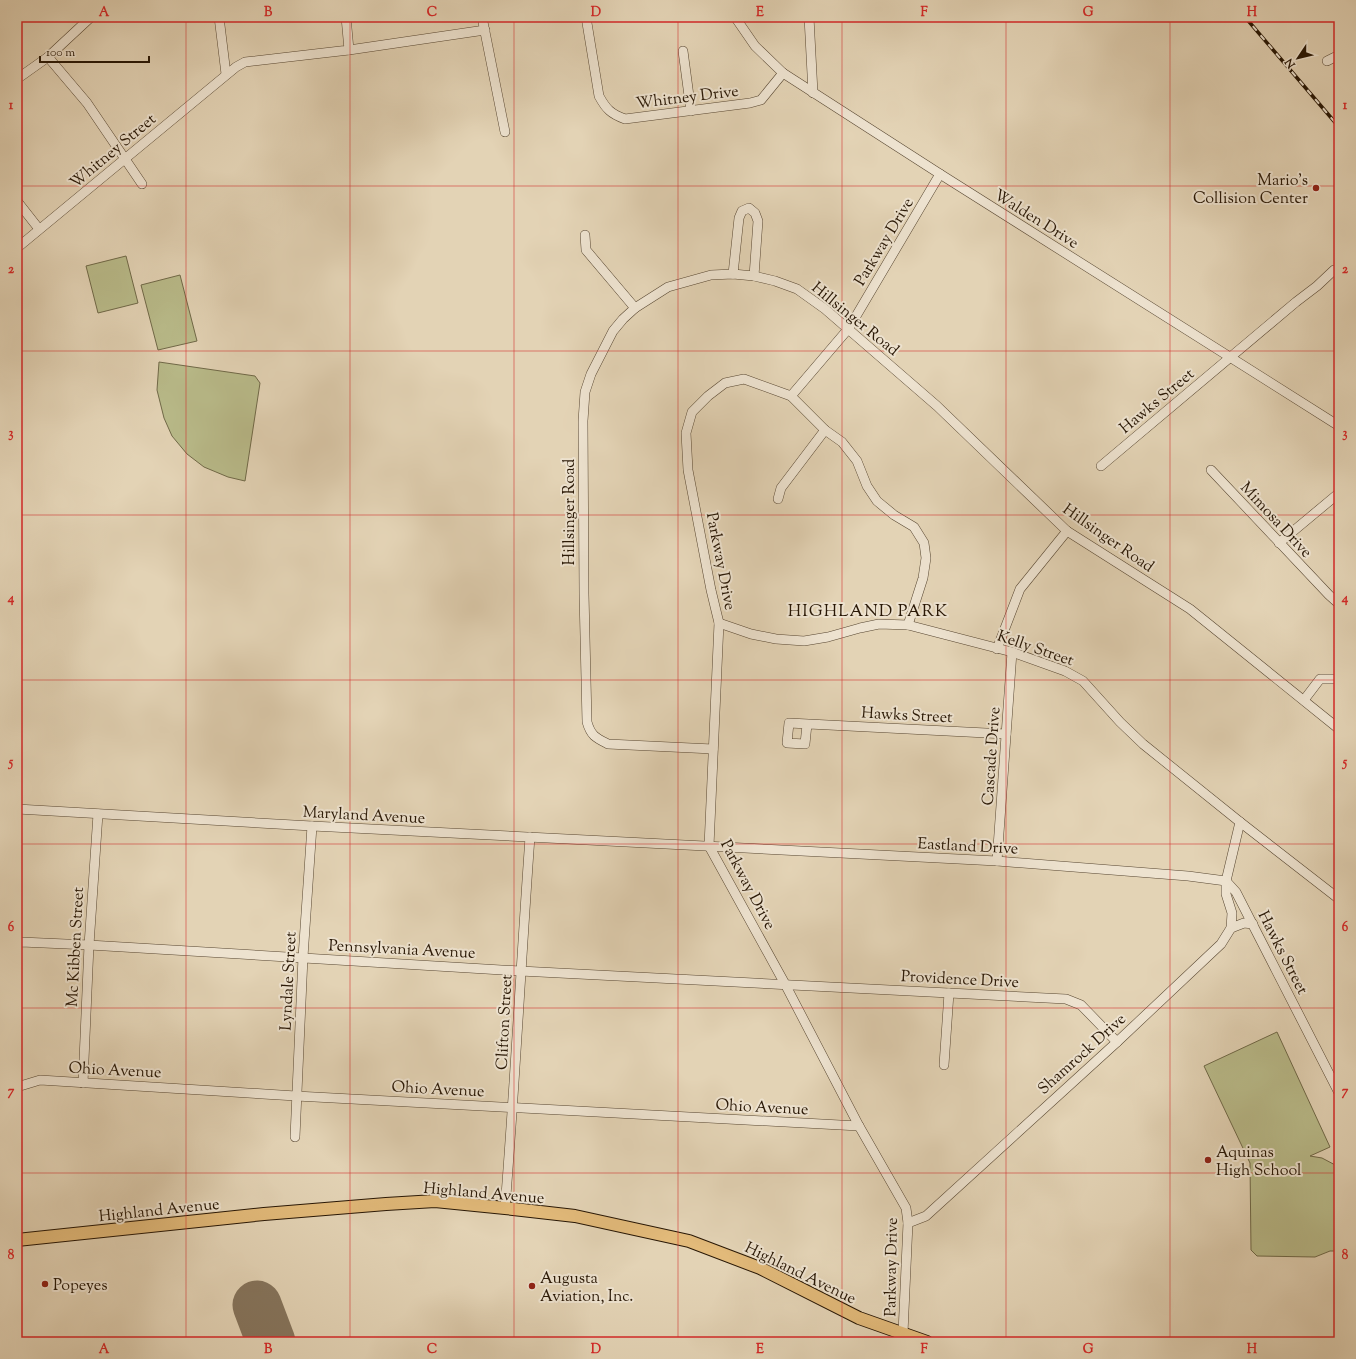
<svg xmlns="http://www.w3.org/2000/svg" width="1356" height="1359" font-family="'Sorts Mill Goudy',serif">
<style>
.green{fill:#b9bb8a;stroke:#706948}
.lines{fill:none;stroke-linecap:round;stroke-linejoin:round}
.runway{stroke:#86755d;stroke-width:49}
.minor-casing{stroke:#574631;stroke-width:10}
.major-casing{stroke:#281705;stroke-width:14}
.minor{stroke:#ede2cf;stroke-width:9}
.major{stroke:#e2ba7a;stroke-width:12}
.rail-casing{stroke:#281705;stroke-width:3.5}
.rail{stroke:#ede2cf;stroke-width:2;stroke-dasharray:6;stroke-linecap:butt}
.grid{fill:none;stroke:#d62828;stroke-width:1;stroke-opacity:0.55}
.poi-dot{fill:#8f2418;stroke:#ede2cf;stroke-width:1.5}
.labels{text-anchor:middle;stroke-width:4;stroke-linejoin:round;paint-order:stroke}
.street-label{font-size:16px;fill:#281705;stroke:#ede2cf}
.poi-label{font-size:16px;fill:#281705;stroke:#ede2cf;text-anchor:start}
.neighbourhood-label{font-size:17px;letter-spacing:1px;fill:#281705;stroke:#ede2cf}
.neatline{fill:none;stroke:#d62828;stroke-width:1.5}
.grid-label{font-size:13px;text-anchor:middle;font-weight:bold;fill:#d62828}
</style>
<rect width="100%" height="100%" fill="#e3d3b5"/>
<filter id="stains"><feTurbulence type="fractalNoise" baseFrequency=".005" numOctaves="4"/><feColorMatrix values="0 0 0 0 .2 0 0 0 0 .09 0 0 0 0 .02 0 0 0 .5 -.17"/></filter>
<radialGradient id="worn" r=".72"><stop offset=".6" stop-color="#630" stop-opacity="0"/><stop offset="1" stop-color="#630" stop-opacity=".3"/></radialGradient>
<!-- green -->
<g class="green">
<path d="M 126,256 L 138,303 L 98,313 L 86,266 Z"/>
<path d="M 180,275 L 197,341 L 158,350 L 141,285 Z"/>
<path d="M 159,362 L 255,376 L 260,383 L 245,481 L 228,477 L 204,467 L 187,454 L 172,436 L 164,418 L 157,390 Z"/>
<path d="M 1277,1032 L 1330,1147 L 1310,1156 L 1322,1158 L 1339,1167 L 1339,1251 L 1330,1251 L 1315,1257 L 1257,1256 L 1251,1250 L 1250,1163 L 1204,1066 Z"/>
</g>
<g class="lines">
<!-- runway -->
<path class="runway" d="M 257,1305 L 271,1342"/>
<defs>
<g id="minor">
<path d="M 219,17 L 226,74"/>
<path d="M 482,17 L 505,132"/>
<path d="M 586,17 L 599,96 C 606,109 611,114 625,119 L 750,103 L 761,100 L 783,73"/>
<path d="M 735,17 L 755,46 L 783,73 L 940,174 L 1339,426"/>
<path d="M 809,17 L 813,93"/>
<path d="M 349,50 L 485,30"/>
<path d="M 683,51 L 691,111"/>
<path d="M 48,57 L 87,103 L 142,184"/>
<path d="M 1327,61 L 1339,55"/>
<path d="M 17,79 L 48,57 L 91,17"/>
<path d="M 17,201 L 39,229"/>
<path d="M 585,235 L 586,250 L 635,308"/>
<path d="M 17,248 L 236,67 L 245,62 L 349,50 L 346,17"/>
<path d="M 733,274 L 739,218 L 742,211 L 749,208 L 755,213 L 758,221 L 754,276"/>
<path d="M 791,396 L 849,328 L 940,174"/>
<path d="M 1101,466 L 1296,302 L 1317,286 L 1334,270"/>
<path d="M 1211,470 L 1329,595 L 1339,604"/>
<path d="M 778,499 L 781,488 L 825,430"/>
<path d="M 1279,543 L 1339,493"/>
<path d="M 719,623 L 751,634 L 776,639 L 804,641 L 828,637 L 860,628 L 879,624 L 908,625 L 1012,652 L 1065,671 L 1083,681 L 1120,722 L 1143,744 L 1240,822 L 1339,899"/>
<path d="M 997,649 L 1020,589 L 1067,531"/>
<path d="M 1304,700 L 1320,679 L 1339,679"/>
<path d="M 807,724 L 805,744 L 787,743 L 789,723 L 1006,734"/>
<path d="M 713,749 L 608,744 C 596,738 591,736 587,722 L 584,594 L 583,421 L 585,392 L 591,374 L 613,331 L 623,319 L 635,308 L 668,287 L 711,275 L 733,274 L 754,276 L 775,281 L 797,289 L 825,309 L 937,406 L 1067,531 L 1190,609 L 1339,729"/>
<path d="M 17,809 L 312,826 L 997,861 L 1188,876 L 1226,881 L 1226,894 L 1232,913 L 1231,928 L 1221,944 L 1117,1042 L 926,1216 L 908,1223"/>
<path d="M 1240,822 L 1226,881 L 1236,892 L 1339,1093"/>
<path d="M 997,861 L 1012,652"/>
<path d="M 1231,928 L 1244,923 L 1253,924"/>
<path d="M 17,944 L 21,942 L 89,945 L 520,971 L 1066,999 L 1081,1005 L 1117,1042"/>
<path d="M 944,1065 L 949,993"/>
<path d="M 83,1083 L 89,945 L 98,814"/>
<path d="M 17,1087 L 40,1080 L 296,1096 L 859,1126"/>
<path d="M 295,1137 L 303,957 L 312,826"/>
<path d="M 505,1208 C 515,1084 521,961 530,837"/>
<path d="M 903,1333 L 908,1223 L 906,1208 L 859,1126 L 785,984 L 709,846 L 719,623 L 711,590 L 688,470 L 686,433 L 692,412 L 708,396 L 725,383 L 744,379 L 791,396 L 825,430 L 842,442 L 857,461 L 867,486 L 877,501 L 894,515 L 914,527 L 924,543 L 926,558 L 923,578 L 908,625"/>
</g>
<path id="major" d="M 17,1240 L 264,1214 L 386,1204 L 435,1201 L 505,1208 L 575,1216 L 689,1241 L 760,1268 L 859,1318 L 927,1342"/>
</defs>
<!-- minor casing -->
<use href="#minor" class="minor-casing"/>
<!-- major casing -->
<use href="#major" class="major-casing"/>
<!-- minor -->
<use href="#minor" class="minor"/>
<!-- major -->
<use href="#major" class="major"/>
<defs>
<path id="rail" d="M 1245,17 L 1339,127"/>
</defs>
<!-- rail casing -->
<use href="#rail" class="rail-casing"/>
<!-- rail -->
<use href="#rail" class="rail"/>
</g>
<!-- grid -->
<path class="grid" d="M 186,17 L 186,1342M 350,17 L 350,1342M 514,17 L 514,1342M 678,17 L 678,1342M 842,17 L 842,1342M 1006,17 L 1006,1342M 1170,17 L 1170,1342M 17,186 L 1339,186M 17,351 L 1339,351M 17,515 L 1339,515M 17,680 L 1339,680M 17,844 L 1339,844M 17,1008 L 1339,1008M 17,1173 L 1339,1173"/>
<!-- markers -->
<g class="poi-dot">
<circle cx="1316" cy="188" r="4"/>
<circle cx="1208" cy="1160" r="4"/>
<circle cx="45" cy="1284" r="4"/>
<circle cx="532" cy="1286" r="4"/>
</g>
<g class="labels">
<!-- street labels -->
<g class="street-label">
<text transform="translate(687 96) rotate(-7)" y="6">Whitney Drive</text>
<text transform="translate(112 150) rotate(-40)" y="6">Whitney Street</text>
<text transform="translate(1037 218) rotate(32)" y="6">Walden Drive</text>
<text transform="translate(883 241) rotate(-59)" y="6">Parkway Drive</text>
<text transform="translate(856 318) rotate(39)" y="6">Hillsinger Road</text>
<text transform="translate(1156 400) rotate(-40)" y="6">Hawks Street</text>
<text transform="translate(568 512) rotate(-90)" y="6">Hillsinger Road</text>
<text transform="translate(1277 519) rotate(47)" y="6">Mimosa Drive</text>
<text transform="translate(1109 537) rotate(35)" y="6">Hillsinger Road</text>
<text transform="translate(722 561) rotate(79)" y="6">Parkway Drive</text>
<text transform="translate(1036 647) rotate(19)" y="6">Kelly Street</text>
<text transform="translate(907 714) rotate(3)" y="6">Hawks Street</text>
<text transform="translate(990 756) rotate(-86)" y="6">Cascade Drive</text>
<text transform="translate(364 814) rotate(3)" y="6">Maryland Avenue</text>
<text transform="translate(968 845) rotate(3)" y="6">Eastland Drive</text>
<text transform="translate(749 884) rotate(62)" y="6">Parkway Drive</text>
<text transform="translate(74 947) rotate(-87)" y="6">Mc Kibben Street</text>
<text transform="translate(402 948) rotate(3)" y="6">Pennsylvania Avenue</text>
<text transform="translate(1284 952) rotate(63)" y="6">Hawks Street</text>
<text transform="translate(960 978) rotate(3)" y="6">Providence Drive</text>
<text transform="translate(287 981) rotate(-87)" y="6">Lyndale Street</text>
<text transform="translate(503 1022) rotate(-87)" y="6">Clifton Street</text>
<text transform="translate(1081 1053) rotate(-42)" y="6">Shamrock Drive</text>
<text transform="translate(115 1069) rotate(3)" y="6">Ohio Avenue</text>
<text transform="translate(438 1088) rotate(3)" y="6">Ohio Avenue</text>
<text transform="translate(762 1106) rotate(3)" y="6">Ohio Avenue</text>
<text transform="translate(484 1192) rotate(5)" y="6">Highland Avenue</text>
<text transform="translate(159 1209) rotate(-6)" y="6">Highland Avenue</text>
<text transform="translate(890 1267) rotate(-89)" y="6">Parkway Drive</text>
<text transform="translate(801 1272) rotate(26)" y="6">Highland Avenue</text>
</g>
<!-- poi labels -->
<g class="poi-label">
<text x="1308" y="185" text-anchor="end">Mario's<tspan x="1308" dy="18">Collision Center</tspan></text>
<text x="1216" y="1157">Aquinas<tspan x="1216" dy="18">High School</tspan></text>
<text x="540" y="1283">Augusta<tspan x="540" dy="18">Aviation, Inc.</tspan></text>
<text x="53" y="1290">Popeyes</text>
</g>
<!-- neighbourhood labels -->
<g class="neighbourhood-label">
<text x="868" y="616">HIGHLAND PARK</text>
</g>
</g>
<!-- margin -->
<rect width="1356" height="1359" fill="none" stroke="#e3d3b5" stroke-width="44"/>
<!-- north arrow -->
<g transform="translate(1298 58) rotate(235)" stroke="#ede2cf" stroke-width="3" paint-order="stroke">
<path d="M0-3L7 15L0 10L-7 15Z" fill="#281705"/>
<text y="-6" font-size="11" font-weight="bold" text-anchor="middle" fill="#281705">N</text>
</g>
<!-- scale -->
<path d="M40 56v6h109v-6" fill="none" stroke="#281705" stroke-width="2"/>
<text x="46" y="56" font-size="12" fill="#281705" stroke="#ede2cf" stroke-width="3" paint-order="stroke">100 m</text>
<rect x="22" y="22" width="1312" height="1315" class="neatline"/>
<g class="grid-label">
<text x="104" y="16">A</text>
<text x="268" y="16">B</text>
<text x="432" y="16">C</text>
<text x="596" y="16">D</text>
<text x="760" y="16">E</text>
<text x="924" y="16">F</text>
<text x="1088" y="16">G</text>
<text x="1252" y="16">H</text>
<text x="11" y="109">1</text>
<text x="1345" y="109">1</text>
<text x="11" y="273">2</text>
<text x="1345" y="273">2</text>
<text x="11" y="437">3</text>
<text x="1345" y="437">3</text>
<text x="11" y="602">4</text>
<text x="1345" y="602">4</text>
<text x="11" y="766">5</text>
<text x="1345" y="766">5</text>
<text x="11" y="931">6</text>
<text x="1345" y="931">6</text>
<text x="11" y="1095">7</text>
<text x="1345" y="1095">7</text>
<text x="11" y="1259">8</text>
<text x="1345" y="1259">8</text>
<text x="104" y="1353">A</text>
<text x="268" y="1353">B</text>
<text x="432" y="1353">C</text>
<text x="596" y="1353">D</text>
<text x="760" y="1353">E</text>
<text x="924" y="1353">F</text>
<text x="1088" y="1353">G</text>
<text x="1252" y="1353">H</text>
</g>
<rect width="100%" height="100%" filter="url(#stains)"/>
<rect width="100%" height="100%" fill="url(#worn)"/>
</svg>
